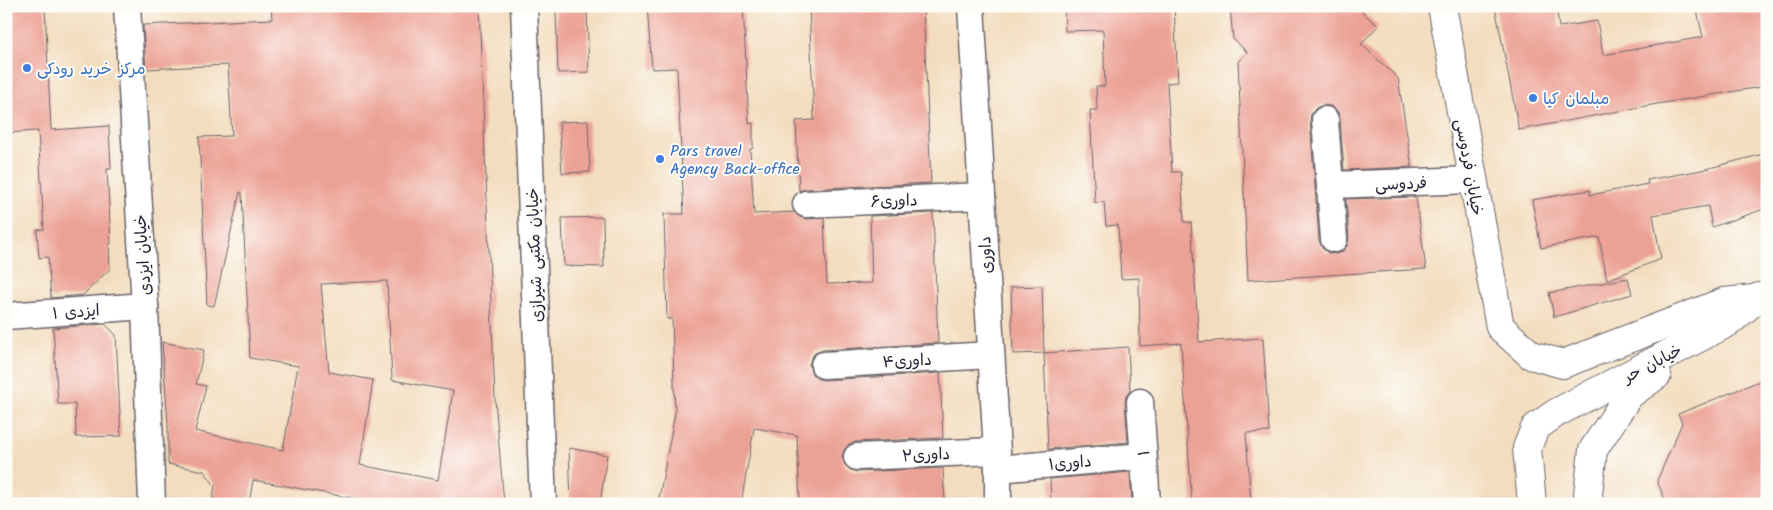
<svg xmlns="http://www.w3.org/2000/svg" width="1773" height="510" font-family="Kalam,'Playpen Sans Arabic',sans-serif">
<style>
.building{fill:#eca195;fill-rule:evenodd}
.lines{fill:none;stroke-linecap:round;stroke-linejoin:round}
.minor-casing{stroke:#6b6369;stroke-width:29}
.tertiary-casing{stroke:#6b6369;stroke-width:30}
.minor{stroke:#fff;stroke-width:26}
.tertiary{stroke:#fff;stroke-width:28}
.shop-dot{fill:#3f7fe0;stroke:#fdfcf7;stroke-width:2}
.labels{text-anchor:middle;stroke-width:4;stroke-linejoin:round;paint-order:stroke}
.shop-label{font-size:16px;fill:#366cbe;stroke:#fdfcf7;text-anchor:start}
.street-label{font-size:16px;fill:#22223b;stroke:#fdfcf7}
</style>
<rect width="100%" height="100%" fill="#fdfcf7"/>
<filter id="ink" filterUnits="userSpaceOnUse"><feTurbulence type="fractalNoise" baseFrequency=".02" numOctaves="2"/><feDisplacementMap in="SourceGraphic" scale="10" xChannelSelector="R" yChannelSelector="G"/><feConvolveMatrix kernelMatrix="1 2 1 2 8 2 1 2 1" color-interpolation-filters="sRGB"/></filter>
<filter id="wash" filterUnits="userSpaceOnUse"><feTurbulence type="fractalNoise" baseFrequency=".0096" numOctaves="4" result="noise"/><feDisplacementMap in="SourceGraphic" scale="20" xChannelSelector="R" yChannelSelector="G"/><feGaussianBlur stdDeviation="1.12" result="paint"/><feColorMatrix in="noise" values="0 0 0 0 0 0 0 0 0 0 0 0 0 0 0 0 0 1.4 0 .05"/><feComposite in="paint" operator="in"/></filter>
<g filter="url(#wash)">
<rect width="100%" height="100%" fill="#f3ddbf"/>
<g id="blocks">
<!-- building -->
<g class="building">
<path d="M 6,6 L 45,6 L 51,130 L 109,126 L 111,169 L 107,169 L 111,244 L 109,244 L 110,269 L 83,295 L 51,298 L 48,257 L 39,258 L 37,230 L 44,229 L 38,131 L 6,133 Z"/>
<path d="M 271,6 L 479,6 L 495,399 L 504,504 L 384,504 L 253,480 L 249,504 L 212,504 L 215,486 L 204,471 L 168,464 L 168,424 L 162,342 L 204,350 L 196,384 L 206,386 L 195,431 L 283,450 L 298,366 L 250,358 L 242,193 L 240,192 L 214,306 L 207,305 L 199,137 L 232,136 L 228,65 L 146,69 L 143,25 L 272,19 ZM 387,281 L 392,380 L 453,391 L 438,480 L 360,465 L 373,380 L 329,372 L 321,284 Z"/>
<path d="M 647,6 L 743,6 L 749,124 L 753,123 L 753,148 L 750,149 L 754,214 L 794,212 L 800,217 L 806,219 L 824,218 L 827,284 L 872,283 L 870,216 L 933,213 L 938,343 L 823,350 L 815,353 L 811,358 L 809,365 L 812,374 L 818,379 L 825,380 L 940,373 L 943,438 L 856,442 L 849,444 L 844,450 L 842,457 L 845,465 L 851,470 L 857,472 L 943,468 L 945,504 L 800,504 L 797,435 L 754,428 L 741,504 L 658,504 L 675,413 L 672,319 L 667,319 L 664,214 L 684,214 L 677,68 L 652,69 Z"/>
<path d="M 809,6 L 923,6 L 931,183 L 805,189 L 799,191 L 796,121 L 814,120 Z"/>
<path d="M 1064,6 L 1174,6 L 1178,82 L 1167,83 L 1172,172 L 1181,172 L 1184,222 L 1191,222 L 1199,342 L 1263,338 L 1269,432 L 1246,433 L 1251,504 L 1192,504 L 1181,343 L 1140,346 L 1139,278 L 1121,279 L 1118,225 L 1106,226 L 1104,202 L 1095,203 L 1090,110 L 1097,110 L 1096,86 L 1105,86 L 1103,30 L 1065,31 Z"/>
<path d="M 1230,6 L 1356,6 L 1378,26 L 1361,44 L 1398,78 L 1412,167 L 1344,170 L 1340,119 L 1338,112 L 1331,106 L 1323,105 L 1316,108 L 1311,114 L 1310,121 L 1319,240 L 1322,248 L 1328,253 L 1336,254 L 1342,252 L 1347,246 L 1349,238 L 1346,199 L 1416,197 L 1426,269 L 1248,280 L 1238,62 L 1247,52 L 1233,39 Z"/>
<path d="M 1495,6 L 1556,6 L 1559,27 L 1597,21 L 1603,55 L 1703,37 L 1696,6 L 1767,6 L 1767,86 L 1651,105 L 1519,130 Z"/>
<path d="M 587,10 L 589,72 L 558,73 L 556,11 Z"/>
<path d="M 588,121 L 590,172 L 562,173 L 559,122 Z"/>
<path d="M 1767,153 L 1767,208 L 1712,227 L 1708,206 L 1653,215 L 1661,259 L 1607,280 L 1599,237 L 1541,248 L 1532,200 L 1590,190 L 1590,195 L 1648,184 L 1647,180 L 1702,170 Z"/>
<path d="M 603,217 L 604,267 L 564,266 L 562,218 Z"/>
<path d="M 1628,278 L 1632,294 L 1554,317 L 1549,293 Z"/>
<path d="M 1042,286 L 1044,353 L 1013,354 L 1011,287 Z"/>
<path d="M 105,324 L 116,335 L 121,436 L 76,437 L 75,404 L 58,404 L 53,328 Z"/>
<path d="M 1128,347 L 1130,391 L 1126,396 L 1125,403 L 1128,442 L 1048,449 L 1044,353 Z"/>
<path d="M 1767,378 L 1767,504 L 1667,504 L 1657,481 L 1682,423 L 1678,414 Z"/>
<path d="M 569,448 L 607,455 L 600,504 L 571,504 Z"/>
<path d="M 1130,472 L 1132,504 L 1051,504 L 1050,479 Z"/>
</g>
</g>
</g>
<g filter="url(#ink)">
<use href="#blocks" fill-opacity="0" stroke="#6b6369" stroke-width="1"/>
<g class="lines">
<defs>
<g id="minor">
<path d="M 127,6 L 145,306 L 152,504"/>
<path d="M 524,6 L 543,504"/>
<path d="M 971,6 L 998,469 L 998,504"/>
<path d="M 1325,120 L 1334,239"/>
<path d="M 1330,185 L 1473,180"/>
<path d="M 806,204 L 982,196"/>
<path d="M 6,316 L 145,306"/>
<path d="M 824,365 L 990,355"/>
<path d="M 1140,402 L 1147,504"/>
<path d="M 857,457 L 996,451"/>
<path d="M 998,469 L 1143,456"/>
</g>
<g id="tertiary">
<path d="M 1442,6 L 1500,327 L 1531,355 L 1563,364 L 1724,302 L 1754,299"/>
<path d="M 1532,504 L 1527,448 L 1535,428 L 1556,413 L 1729,322 L 1759,297"/>
<path d="M 1589,504 L 1588,494 L 1593,450 L 1629,395 L 1657,375"/>
</g>
</defs>
<!-- minor casing -->
<use href="#minor" class="minor-casing"/>
<!-- tertiary casing -->
<use href="#tertiary" class="tertiary-casing"/>
<!-- minor -->
<use href="#minor" class="minor"/>
<!-- tertiary -->
<use href="#tertiary" class="tertiary"/>
</g>
</g>
<!-- markers -->
<g class="shop-dot">
<circle cx="27" cy="68" r="5"/>
<circle cx="1533" cy="98" r="5"/>
<circle cx="660" cy="159" r="5"/>
</g>
<g class="labels">
<!-- shop labels -->
<g class="shop-label">
<text x="37" y="74">مرکز خرید رودکی</text>
<text x="1543" y="104">مبلمان کیا</text>
<text x="670" y="156">Pars travel<tspan x="670" dy="18">Agency Back-office</tspan></text>
</g>
<!-- street labels -->
<g class="street-label">
<text transform="translate(1470 167) rotate(80)" y="6">خیابان فردوسی</text>
<text transform="translate(1401 183) rotate(-2)" y="6">فردوسی</text>
<text transform="translate(894 200) rotate(-2)" y="6">داوری۶</text>
<text transform="translate(142 255) rotate(-94)" y="6">خیابان ایزدی</text>
<text transform="translate(534 255) rotate(-92)" y="6">خیابان مکتبی شیرازی</text>
<text transform="translate(985 255) rotate(-93)" y="6">داوری</text>
<text transform="translate(76 311) rotate(-4)" y="6">ایزدی ۱</text>
<text transform="translate(907 360) rotate(-3)" y="6">داوری۴</text>
<text transform="translate(1652 363) rotate(-28)" y="6">خیابان حر</text>
<text transform="translate(1143 453) rotate(-94)" y="6">۱</text>
<text transform="translate(926 454) rotate(-3)" y="6">داوری۲</text>
<text transform="translate(1070 462) rotate(-5)" y="6">داوری۱</text>
</g>
</g>
<!-- margin -->
<rect width="1773" height="510" fill="none" stroke="#fdfcf7" stroke-width="25"/>
</svg>
